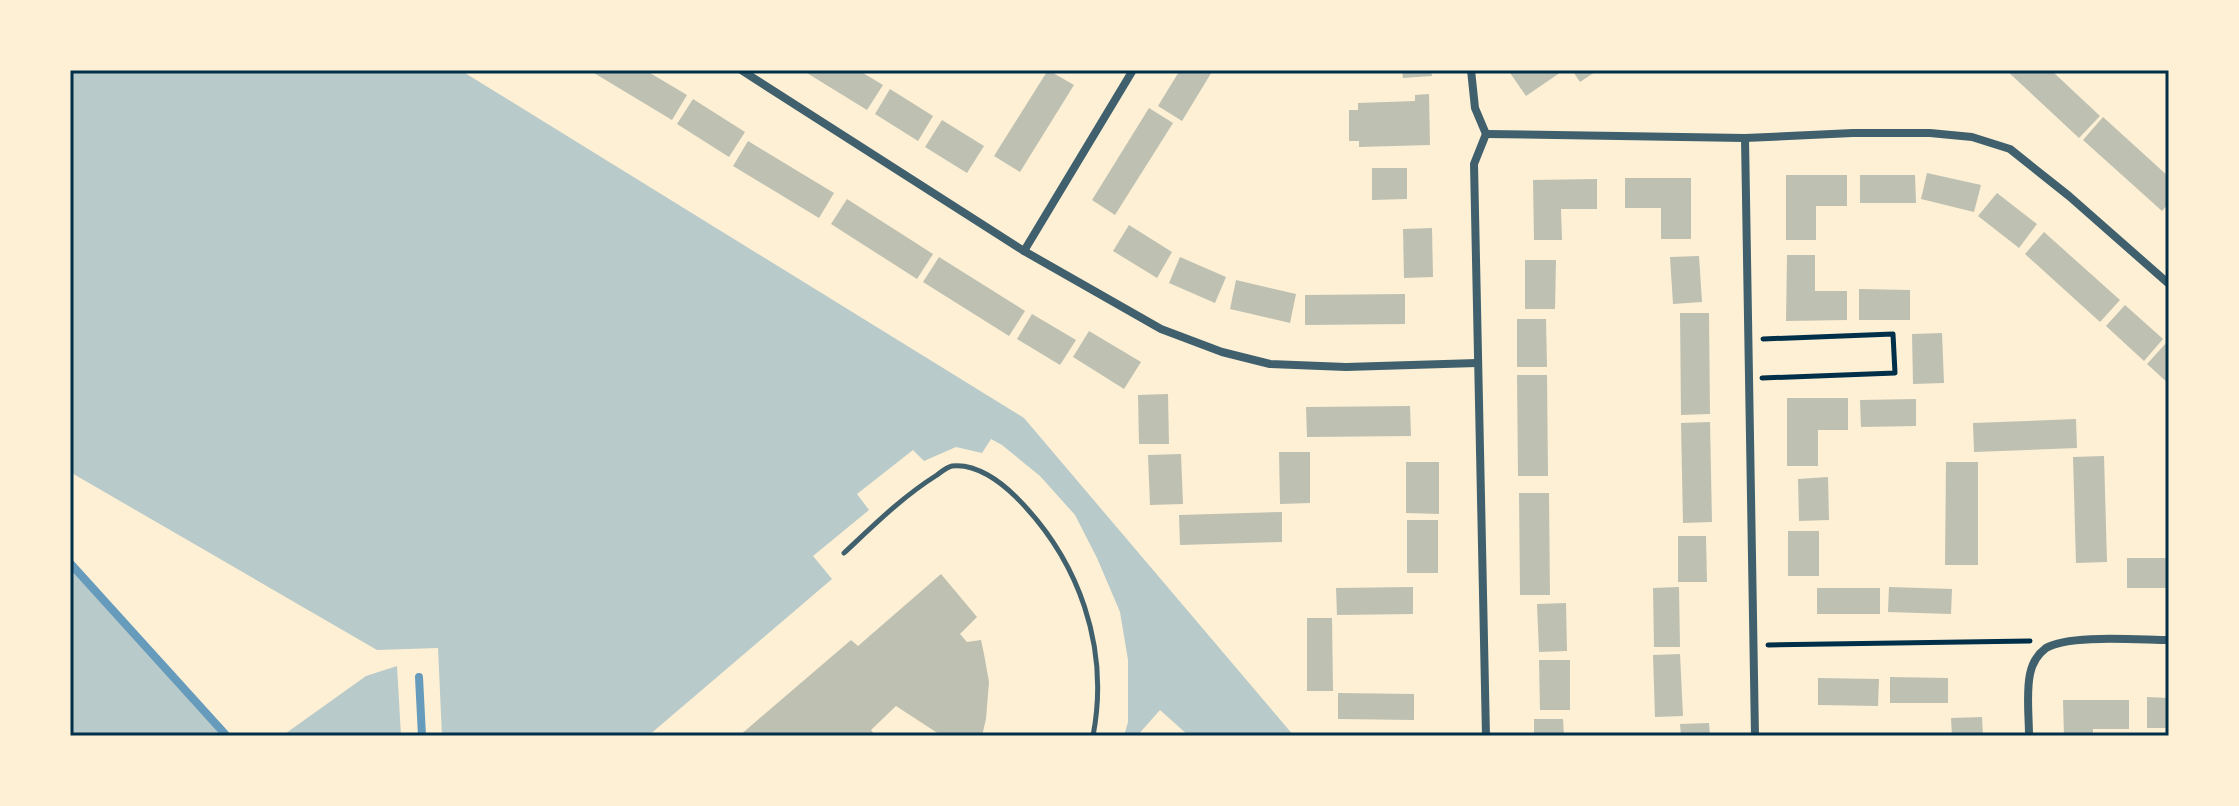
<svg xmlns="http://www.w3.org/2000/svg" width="2239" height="806" font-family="'DejaVu Sans',sans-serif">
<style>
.green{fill:#b9caca}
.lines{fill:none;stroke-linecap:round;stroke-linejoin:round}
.stream{stroke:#669bbc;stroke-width:8}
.building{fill:#bec0b2}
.path{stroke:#003049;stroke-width:5}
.service{stroke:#3f606c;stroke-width:5}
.minor{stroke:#3f606c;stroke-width:8}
.neatline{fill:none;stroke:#003049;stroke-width:3}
</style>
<rect width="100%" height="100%" fill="#fdf0d5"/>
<!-- green -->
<g class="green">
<path d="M 70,70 L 460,70 L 1024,418 L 1294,736 L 1189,736 L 1160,710 L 1137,736 L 1124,736 L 1128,722 L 1128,660 L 1120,612 L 1097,558 L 1075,515 L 1040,476 L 1002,445 L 991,439 L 982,453 L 956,447 L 924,461 L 913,450 L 857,494 L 869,510 L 813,556 L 832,579 L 648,736 L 442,736 L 438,648 L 377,650 L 70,472 Z"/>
<path d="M 70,563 L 225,734 L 227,736 L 70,736 Z"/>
<path d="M 397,666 L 401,736 L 282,736 L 366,676 Z"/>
</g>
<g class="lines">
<!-- stream -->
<g class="stream">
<path d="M 70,563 L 225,734"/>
<path d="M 419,677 L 422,736"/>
</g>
</g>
<!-- building -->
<g class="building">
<path d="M 589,70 L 645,70 L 687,95 L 672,120 Z"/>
<path d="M 802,70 L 858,70 L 883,85 L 867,110 Z"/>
<path d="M 1048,70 L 1074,85 L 1020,172 L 994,156 Z"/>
<path d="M 1180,70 L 1213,70 L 1182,121 L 1158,106 Z"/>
<path d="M 1402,70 L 1431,70 L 1432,76 L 1403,78 Z"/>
<path d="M 1508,70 L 1564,70 L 1526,96 Z"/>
<path d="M 1572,70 L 1598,70 L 1580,82 Z"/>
<path d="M 2006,70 L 2051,70 L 2100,116 L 2079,138 Z"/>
<path d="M 890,89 L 933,116 L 918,141 L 875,114 Z"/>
<path d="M 1429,94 L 1430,145 L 1359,147 L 1359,141 L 1349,141 L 1349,110 L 1358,110 L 1358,103 L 1415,101 L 1415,95 Z"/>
<path d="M 693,99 L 745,132 L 729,157 L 677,124 Z"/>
<path d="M 1149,108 L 1173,123 L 1115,215 L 1092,200 Z"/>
<path d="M 2103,117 L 2169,177 L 2169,203 L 2162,211 L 2083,140 Z"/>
<path d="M 942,120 L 984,146 L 967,173 L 925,147 Z"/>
<path d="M 748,141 L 834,193 L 819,218 L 733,166 Z"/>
<path d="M 1372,168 L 1407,168 L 1407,199 L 1372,200 Z"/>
<path d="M 1927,173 L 1981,185 L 1974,212 L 1921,199 Z"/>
<path d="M 1786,175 L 1847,175 L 1847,206 L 1816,206 L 1816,240 L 1786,240 Z"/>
<path d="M 1860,175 L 1915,175 L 1916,203 L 1860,203 Z"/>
<path d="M 1625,178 L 1691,178 L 1691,239 L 1661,239 L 1661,208 L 1625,208 Z"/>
<path d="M 1597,179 L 1597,209 L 1561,209 L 1562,240 L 1534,240 L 1533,180 Z"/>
<path d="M 1997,193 L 2037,224 L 2019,248 L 1978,216 Z"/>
<path d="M 847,199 L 933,254 L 917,279 L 831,224 Z"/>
<path d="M 1129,225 L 1172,252 L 1157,278 L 1113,251 Z"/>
<path d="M 1432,228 L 1433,277 L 1404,278 L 1403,229 Z"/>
<path d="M 2044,232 L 2120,300 L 2100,322 L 2025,254 Z"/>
<path d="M 1787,255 L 1815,255 L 1815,291 L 1847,291 L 1847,320 L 1786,321 Z"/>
<path d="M 1699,256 L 1702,302 L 1673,304 L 1670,257 Z"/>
<path d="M 939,257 L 1025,311 L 1009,336 L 923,282 Z"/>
<path d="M 1180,257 L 1226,277 L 1215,303 L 1169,283 Z"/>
<path d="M 1525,260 L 1556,260 L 1555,309 L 1525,309 Z"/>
<path d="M 1236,280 L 1296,294 L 1290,323 L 1230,309 Z"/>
<path d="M 1859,289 L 1910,290 L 1910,320 L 1859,320 Z"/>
<path d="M 1405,294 L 1405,324 L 1305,325 L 1305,295 Z"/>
<path d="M 2125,305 L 2163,339 L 2144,361 L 2106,326 Z"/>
<path d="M 1680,313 L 1709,313 L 1710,414 L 1681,415 Z"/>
<path d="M 1032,314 L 1076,340 L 1060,365 L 1017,339 Z"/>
<path d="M 1517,319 L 1546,319 L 1547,367 L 1517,367 Z"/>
<path d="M 1089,331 L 1141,362 L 1124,389 L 1073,357 Z"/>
<path d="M 1942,333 L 1944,383 L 1913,384 L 1912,334 Z"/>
<path d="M 2167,342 L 2169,344 L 2169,384 L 2147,364 Z"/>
<path d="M 1517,375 L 1547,375 L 1548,476 L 1518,476 Z"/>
<path d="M 1168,394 L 1169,444 L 1139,444 L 1138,395 Z"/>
<path d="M 1787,398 L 1848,398 L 1848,430 L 1818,430 L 1818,466 L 1787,466 Z"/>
<path d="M 1916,399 L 1916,426 L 1861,427 L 1860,400 Z"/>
<path d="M 1410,406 L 1411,436 L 1307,437 L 1306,407 Z"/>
<path d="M 2076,419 L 2077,448 L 1974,452 L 1973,423 Z"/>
<path d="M 1710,422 L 1712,522 L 1683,523 L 1681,423 Z"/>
<path d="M 1279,452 L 1310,452 L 1310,503 L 1280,504 Z"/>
<path d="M 1181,454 L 1183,504 L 1150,505 L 1148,455 Z"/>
<path d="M 2104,456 L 2107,562 L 2076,563 L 2073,457 Z"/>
<path d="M 1406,462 L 1439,462 L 1439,514 L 1406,513 Z"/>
<path d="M 1946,462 L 1978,462 L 1978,565 L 1945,565 Z"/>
<path d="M 1828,477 L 1829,520 L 1799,521 L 1798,479 Z"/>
<path d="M 1519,493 L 1549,493 L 1550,595 L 1520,595 Z"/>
<path d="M 1282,512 L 1282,542 L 1180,545 L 1179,515 Z"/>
<rect x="1407" y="520" width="31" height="53"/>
<rect x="1788" y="531" width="31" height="45"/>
<path d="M 1678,536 L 1706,536 L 1707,582 L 1678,582 Z"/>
<rect x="2127" y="558" width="42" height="30"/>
<path d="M 941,574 L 977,617 L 960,634 L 967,642 L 981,640 L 984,654 L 989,682 L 986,719 L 982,736 L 942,736 L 896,706 L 871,730 L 876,736 L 739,736 L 851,640 L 858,646 Z"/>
<path d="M 1413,587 L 1413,614 L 1337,615 L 1336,588 Z"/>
<path d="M 1679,587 L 1680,647 L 1654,647 L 1653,588 Z"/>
<path d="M 1889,587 L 1952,589 L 1951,614 L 1888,612 Z"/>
<rect x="1817" y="588" width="63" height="26"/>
<path d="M 1566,603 L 1567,651 L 1539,652 L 1537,604 Z"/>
<path d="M 1307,618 L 1332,618 L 1333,691 L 1307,691 Z"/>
<path d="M 1680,654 L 1683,716 L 1655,717 L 1653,655 Z"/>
<path d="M 1539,660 L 1570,660 L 1570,710 L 1540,710 Z"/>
<path d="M 1890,677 L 1948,678 L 1948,703 L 1890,703 Z"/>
<path d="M 1818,678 L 1879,679 L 1878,706 L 1818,705 Z"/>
<path d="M 1338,693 L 1414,694 L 1414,720 L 1338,719 Z"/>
<path d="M 2147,697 L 2169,698 L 2169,728 L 2147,728 Z"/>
<path d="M 2063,700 L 2129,700 L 2129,729 L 2093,729 L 2093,736 L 2064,736 Z"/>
<path d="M 1982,717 L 1983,736 L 1952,736 L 1951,718 Z"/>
<path d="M 1534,719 L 1563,719 L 1564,736 L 1534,736 Z"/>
<path d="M 1709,723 L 1710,736 L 1681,736 L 1680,724 Z"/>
</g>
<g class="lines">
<!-- path -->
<g class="path">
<path d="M 1762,378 L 1895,373 L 1893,334 L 1763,339"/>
<path d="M 1768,645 L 2030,641"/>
</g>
<!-- service -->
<path class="service" d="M 844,553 C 874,525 902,497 937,475 C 941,472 947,467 952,466 C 976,463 1001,482 1016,497 C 1079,560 1110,647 1093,736"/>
<!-- minor -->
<g class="minor">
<path d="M 741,70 L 1024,251 L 1161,329 L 1222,352 L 1270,364 L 1346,367 L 1477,363"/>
<path d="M 1471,70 L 1475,108 L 1486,134"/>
<path d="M 1486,134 L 1745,138 L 1853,133 L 1930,133 L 1972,137 L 2010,149 L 2069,196 L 2169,284"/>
<path d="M 1745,138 L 1755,736"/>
<path d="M 1024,251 L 1133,70"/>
<path d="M 1486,736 L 1474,164 L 1486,134"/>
<path d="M 2029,736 C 2029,716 2026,693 2030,674 C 2032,664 2038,654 2046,648 C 2069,634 2140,640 2169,640"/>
</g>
</g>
<!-- border -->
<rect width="2239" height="806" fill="none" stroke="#fdf0d5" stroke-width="144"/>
<rect x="72" y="72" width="2095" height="662" class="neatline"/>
</svg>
